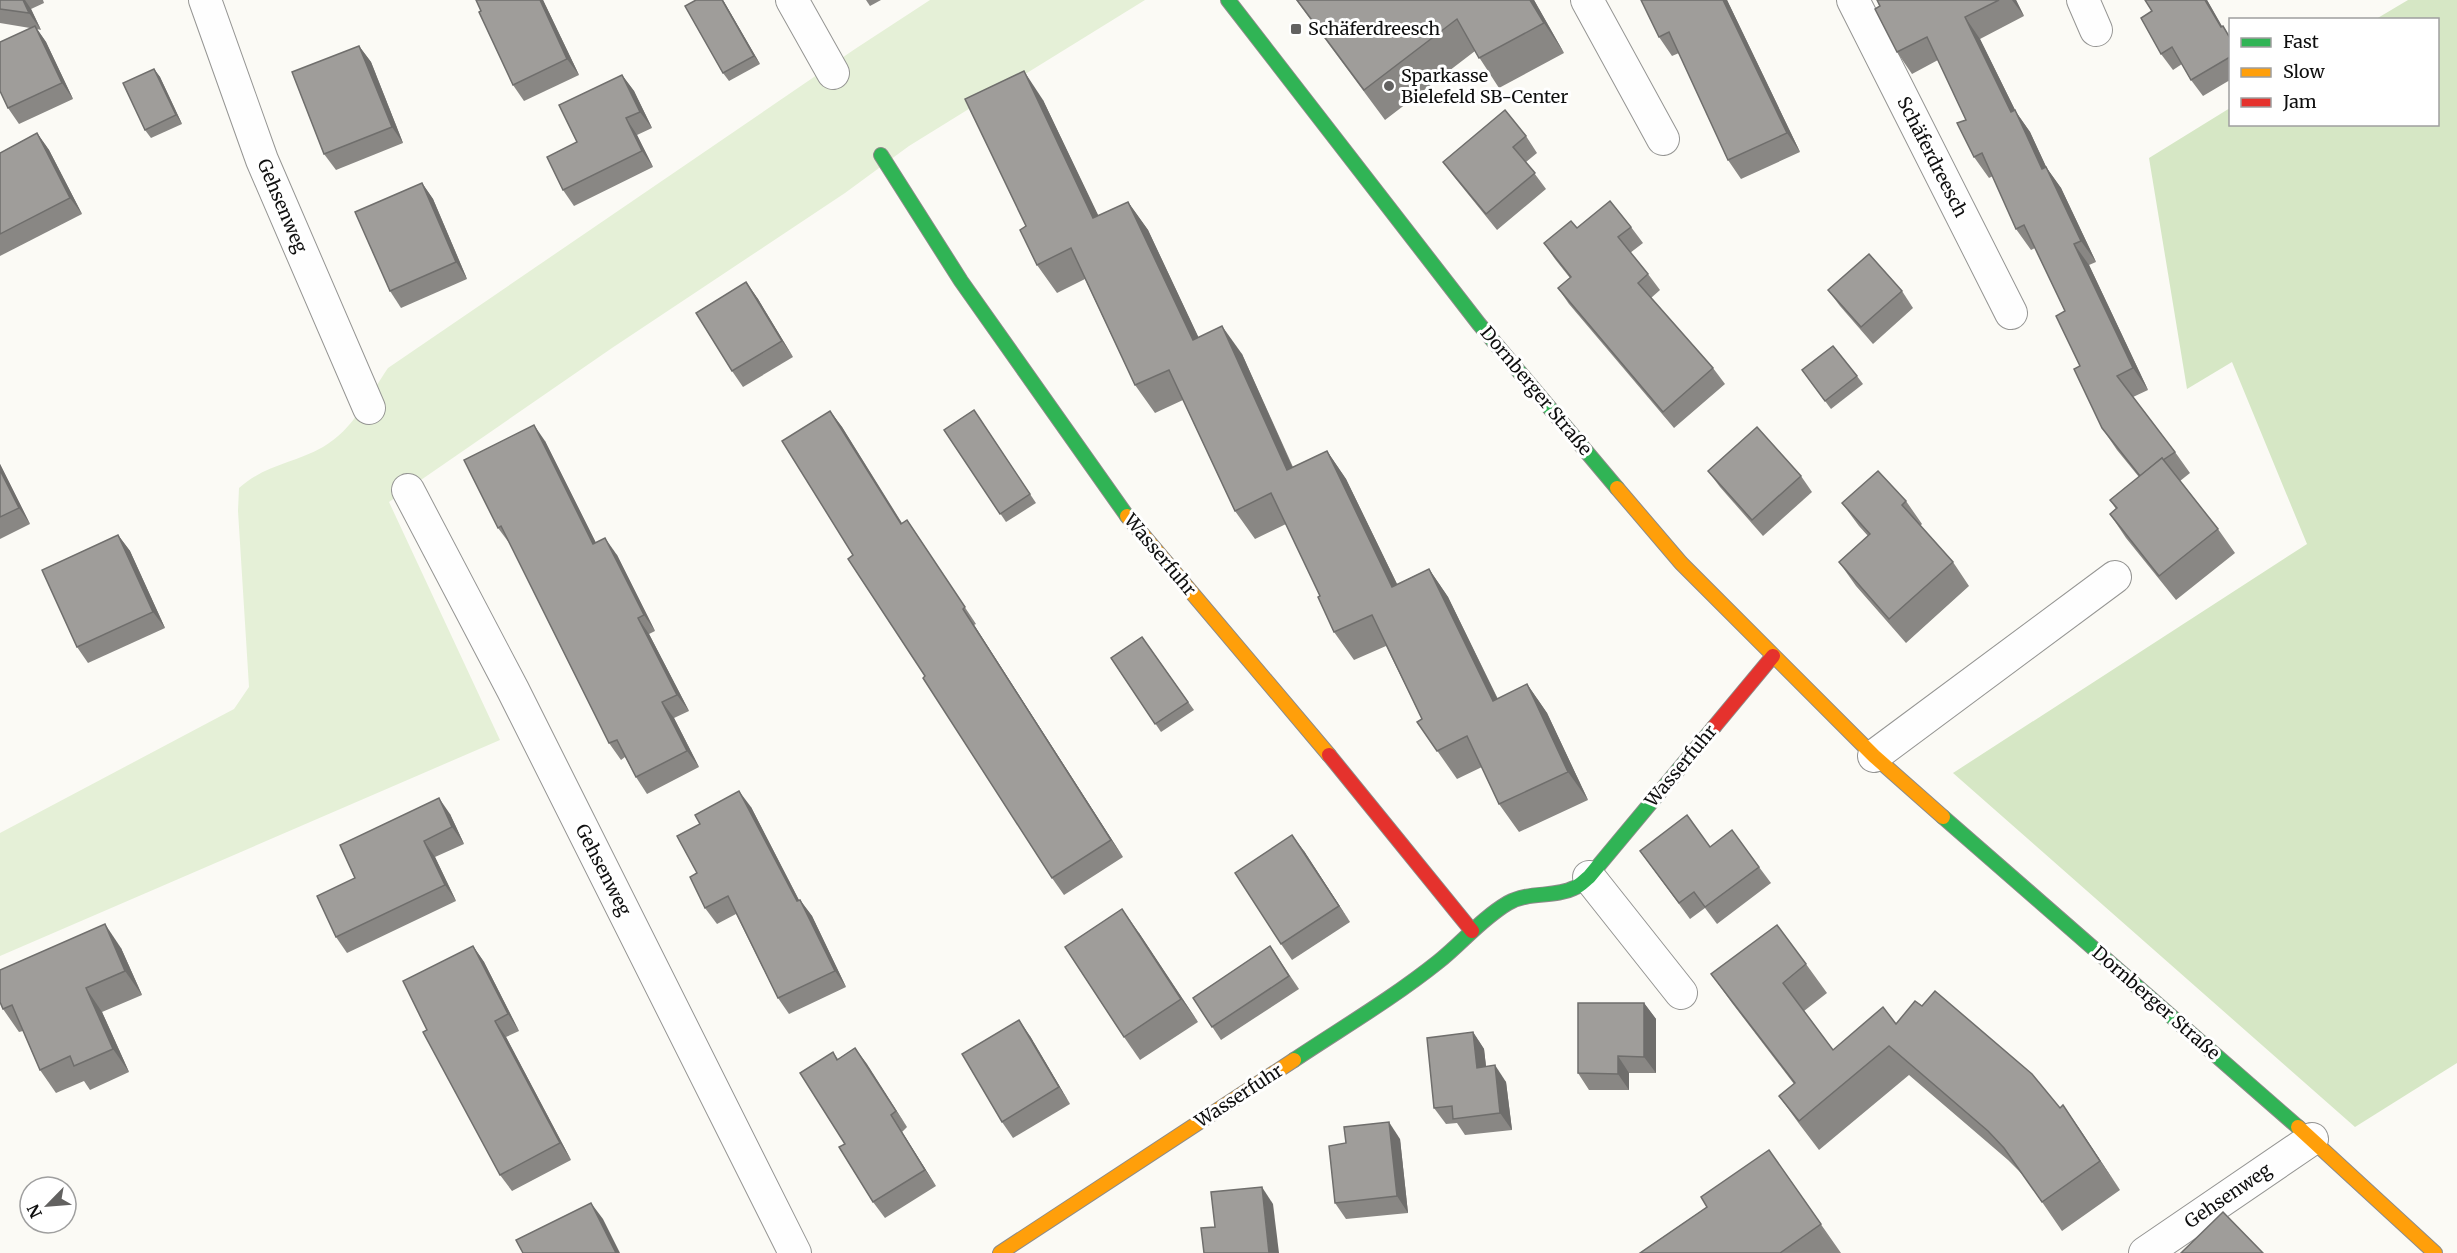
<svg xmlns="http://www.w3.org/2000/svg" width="2457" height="1253" font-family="Merriweather,serif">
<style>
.green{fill:#e5f0d7}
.forest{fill:#d6e7c5}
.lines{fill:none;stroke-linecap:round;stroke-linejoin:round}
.street-casing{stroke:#959593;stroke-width:34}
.fast-casing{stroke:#8c8b89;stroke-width:16}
.slow-casing{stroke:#8c8b89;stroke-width:16}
.jam-casing{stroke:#8c8b89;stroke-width:16}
.street{stroke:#fefefe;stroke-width:32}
.fast{stroke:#30b455;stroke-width:14}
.slow{stroke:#ff9f0a;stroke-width:14}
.jam{stroke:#e5322d;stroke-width:14}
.wall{fill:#898784}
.shaded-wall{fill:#6f6e6c}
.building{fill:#9f9d9a;stroke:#6f6e6c;stroke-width:1.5}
.poi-dot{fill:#626160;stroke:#fff;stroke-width:2}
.labels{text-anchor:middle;stroke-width:6;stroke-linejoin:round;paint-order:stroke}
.poi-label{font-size:18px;fill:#0f0f0f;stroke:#fff;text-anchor:start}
.street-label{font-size:18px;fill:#0f0f0f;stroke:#fff}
</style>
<rect width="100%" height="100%" fill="#fbfaf5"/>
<!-- green -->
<path class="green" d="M 930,0 L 1145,0 L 909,146 L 845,193 L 612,348 L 389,502 L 500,740 L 0,956 L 0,833 L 234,709 L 249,687 L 238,511 L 239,488 C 266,464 293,464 323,447 C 353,430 369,396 388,368 L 855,49 Z"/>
<!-- forest -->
<path class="forest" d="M 2408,0 L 2457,0 L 2457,1063 L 2355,1127 L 1953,773 L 2307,544 L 2232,362 L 2187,389 L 2149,158 L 2230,108 L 2230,124 L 2438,124 L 2438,20 L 2376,19 Z"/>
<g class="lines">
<defs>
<g id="street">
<path d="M 205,0 L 262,160 L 369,408"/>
<path d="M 792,0 L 833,73"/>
<path d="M 1587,0 L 1663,139"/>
<path d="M 1853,0 L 2011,313"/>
<path d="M 2083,0 L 2096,30"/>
<path d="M 408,490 L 513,690 L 795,1253"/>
<path d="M 1874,756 L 2115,577"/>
<path d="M 1589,877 L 1681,993"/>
<path d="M 2145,1253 L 2312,1139"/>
</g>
<g id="fast">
<path d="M 1228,0 L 1479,324 L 1617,488"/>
<path d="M 881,155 L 961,281 L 1127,516"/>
<path d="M 1943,817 L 2298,1127"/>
<path d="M 1294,1060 C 1342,1028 1393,998 1438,962 C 1462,943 1481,919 1508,903 C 1529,891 1554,898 1574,888 C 1580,886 1584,881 1589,877 L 1714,727"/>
</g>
<g id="slow">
<path d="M 1617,488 L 1681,563 L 1874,756 L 1943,817"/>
<path d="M 1127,516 L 1329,755"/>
<path d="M 2298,1127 L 2435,1253"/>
<path d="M 1000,1253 L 1294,1060"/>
</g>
<g id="jam">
<path d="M 1714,727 L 1773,656"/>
<path d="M 1329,755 L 1472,931"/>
</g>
</defs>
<!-- street casing -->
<use href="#street" class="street-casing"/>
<!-- fast casing -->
<use href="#fast" class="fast-casing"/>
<!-- slow casing -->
<use href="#slow" class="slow-casing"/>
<!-- jam casing -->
<use href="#jam" class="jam-casing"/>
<!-- street -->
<use href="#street" class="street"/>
<!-- fast -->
<use href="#fast" class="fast"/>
<!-- slow -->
<use href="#slow" class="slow"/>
<!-- jam -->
<use href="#jam" class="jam"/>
</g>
<!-- wall -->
<g class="wall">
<path d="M 0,0 L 43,0 L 44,3 L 31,9 L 41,30 L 37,29 L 46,42 L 73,99 L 19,124 L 8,108 L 30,28 L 0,23 Z"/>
<path d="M 543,0 L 579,75 L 524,101 L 513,85 L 481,11 Z"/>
<path d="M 723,0 L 760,64 L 729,81 L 723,73 Z"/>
<path d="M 866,0 L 881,0 L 870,6 Z"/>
<path d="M 1296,0 L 1534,0 L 1564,53 L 1499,88 L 1475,51 L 1385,120 Z"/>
<path d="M 1727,0 L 1800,152 L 1741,179 L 1728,160 L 1679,53 L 1672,56 L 1659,37 Z"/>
<path d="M 1877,0 L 2016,0 L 2024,16 L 1980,39 L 2016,112 L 2030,132 L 2046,167 L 2061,188 L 2096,262 L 2089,265 L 2148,390 L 2133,397 L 2175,452 L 2190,473 L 2180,481 L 2218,529 L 2235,553 L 2176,600 L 2126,538 L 2110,514 L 2116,509 L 2110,500 L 2139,477 L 2117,450 L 2102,428 L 2080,366 L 2065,311 L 2035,248 L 2031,250 L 2016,229 L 1993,176 L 1989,178 L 1974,157 L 1966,120 L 1938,60 L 1912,74 L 1897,52 Z"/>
<path d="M 2145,0 L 2207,0 L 2222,26 L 2230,37 L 2230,80 L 2203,96 L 2191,80 L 2182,64 L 2173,70 L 2161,54 L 2152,11 Z"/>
<path d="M 359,46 L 371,62 L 403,143 L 336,170 L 324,154 Z"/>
<path d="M 154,69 L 160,77 L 182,124 L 151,138 L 145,130 Z"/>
<path d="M 622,75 L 634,91 L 652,128 L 637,135 L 653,167 L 574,206 L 563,190 L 577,142 Z"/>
<path d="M 1043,100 L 1098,216 L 1128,202 L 1148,230 L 1198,337 L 1242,354 L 1293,467 L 1327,451 L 1346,479 L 1397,584 L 1429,569 L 1448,597 L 1498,699 L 1527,684 L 1547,713 L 1588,800 L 1519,832 L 1499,804 L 1482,767 L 1457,779 L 1417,722 L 1422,719 L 1386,646 L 1354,660 L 1334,632 L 1320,596 L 1286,524 L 1255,539 L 1235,511 L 1183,400 L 1155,413 L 1135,385 L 1085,279 L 1057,293 L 1037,265 L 1026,226 Z"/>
<path d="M 37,133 L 49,150 L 82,214 L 0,256 L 0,153 Z"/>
<path d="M 1526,136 L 1537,153 L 1526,162 L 1546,189 L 1497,230 L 1455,178 L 1443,162 Z"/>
<path d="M 422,183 L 433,199 L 467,279 L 401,308 L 390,291 Z"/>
<path d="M 1631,227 L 1643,243 L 1630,253 L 1648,274 L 1660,290 L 1651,298 L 1713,368 L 1725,384 L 1674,428 L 1569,304 L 1558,288 L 1570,278 L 1555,259 L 1544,243 L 1577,228 Z"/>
<path d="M 746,282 L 758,299 L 793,357 L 743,387 L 732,371 Z"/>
<path d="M 1828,290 L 1902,291 L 1913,308 L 1873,344 L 1840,306 Z"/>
<path d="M 1802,370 L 1857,376 L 1863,384 L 1831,409 Z"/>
<path d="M 974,410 L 1036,503 L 1006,522 L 944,430 Z"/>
<path d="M 830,411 L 842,427 L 902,523 L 907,520 L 976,624 L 974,625 L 1123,857 L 1064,895 L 1052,878 L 853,555 Z"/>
<path d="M 545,441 L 596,543 L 617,555 L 655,631 L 649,634 L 689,711 L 674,718 L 699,767 L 647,794 L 636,777 L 625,757 L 621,760 L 609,743 L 510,544 L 498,528 Z"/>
<path d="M 0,464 L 30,524 L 0,539 Z"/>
<path d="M 1708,471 L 1801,476 L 1812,492 L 1763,536 L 1720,487 Z"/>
<path d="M 1906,501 L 1922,524 L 1920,526 L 1953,562 L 1969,586 L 1906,643 L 1856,586 L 1839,562 L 1868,536 L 1859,526 L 1842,503 Z"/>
<path d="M 118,535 L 130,551 L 165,628 L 88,663 L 77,647 Z"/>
<path d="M 1142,637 L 1194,710 L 1161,732 L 1111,658 Z"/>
<path d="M 751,807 L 799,900 L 800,900 L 812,916 L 846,987 L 789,1014 L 778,998 L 736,914 L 717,924 L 705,908 L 697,873 Z"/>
<path d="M 450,814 L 464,844 L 435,857 L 456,901 L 347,953 L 336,937 L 355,878 Z"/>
<path d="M 1710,847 L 1759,867 L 1771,883 L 1717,924 L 1705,908 L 1690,919 L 1640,851 Z"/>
<path d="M 1304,851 L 1350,922 L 1292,960 L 1281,944 Z"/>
<path d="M 1139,933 L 1198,1022 L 1140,1060 L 1124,1037 Z"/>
<path d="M 473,946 L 484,962 L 519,1031 L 506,1037 L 571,1160 L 512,1191 L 500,1175 L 427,1030 Z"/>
<path d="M 1270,946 L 1299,989 L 1221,1040 L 1193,998 Z"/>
<path d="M 121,948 L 142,995 L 102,1012 L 129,1072 L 90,1090 L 84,1081 L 56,1093 L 40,1070 L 23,1031 L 19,1032 L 3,1009 Z"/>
<path d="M 1806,964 L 1827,993 L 1804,1011 L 1833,1050 L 1896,1024 L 2060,1108 L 2063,1105 L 2120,1190 L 2062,1231 L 2024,1176 L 2008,1160 L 1909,1075 L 1819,1150 L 1800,1125 L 1779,1096 L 1794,1084 L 1732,1003 L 1711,974 Z"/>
<path d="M 1644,1003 L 1656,1019 L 1656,1073 L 1629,1073 L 1629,1090 L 1589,1090 L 1578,1073 Z"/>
<path d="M 1473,1032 L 1484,1049 L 1486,1066 L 1506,1082 L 1512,1130 L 1465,1135 L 1457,1123 L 1446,1124 L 1434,1108 Z"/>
<path d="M 1030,1036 L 1070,1104 L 1013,1138 L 1002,1122 Z"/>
<path d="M 855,1048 L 907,1127 L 902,1132 L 936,1186 L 885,1218 L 873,1202 L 845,1144 L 833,1052 L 838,1059 Z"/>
<path d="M 1400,1139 L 1408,1213 L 1346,1219 L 1335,1203 L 1346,1143 Z"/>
<path d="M 1769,1150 L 1841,1253 L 1640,1253 L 1707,1207 Z"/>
</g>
<!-- shaded-wall -->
<g class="shaded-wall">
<path d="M 23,0 L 25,0 L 31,9 L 41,30 L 29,13 Z"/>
<path d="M 540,0 L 543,0 L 579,75 L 567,59 Z"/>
<path d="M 722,0 L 723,0 L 760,64 L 754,56 Z"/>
<path d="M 1530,0 L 1534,0 L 1564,53 L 1544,23 Z"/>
<path d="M 1723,0 L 1727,0 L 1800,152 L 1787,133 Z"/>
<path d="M 2012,0 L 2016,0 L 2024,16 Z"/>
<path d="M 2205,0 L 2207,0 L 2230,41 L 2221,27 Z"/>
<path d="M 1965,17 L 1980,39 L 2016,112 L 2030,132 L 2057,190 L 2042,169 L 2011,112 Z"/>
<path d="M 35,26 L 46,42 L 73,99 L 62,83 Z"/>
<path d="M 359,46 L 371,62 L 403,143 L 392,127 Z"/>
<path d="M 154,69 L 160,77 L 182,124 L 176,115 Z"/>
<path d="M 1024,71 L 1043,100 L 1113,246 L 1093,218 Z"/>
<path d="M 622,75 L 634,91 L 652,128 L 640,112 Z"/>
<path d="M 626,118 L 637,135 L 653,167 L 642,151 Z"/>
<path d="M 37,133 L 49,150 L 82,214 L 70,198 Z"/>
<path d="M 2046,167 L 2061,188 L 2096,262 L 2081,241 Z"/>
<path d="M 422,183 L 433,199 L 467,279 L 456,262 Z"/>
<path d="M 1128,202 L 1148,230 L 1213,368 L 1193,340 Z"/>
<path d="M 2074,244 L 2089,265 L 2148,390 L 2133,368 Z"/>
<path d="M 746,282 L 758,299 L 793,357 L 782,341 Z"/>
<path d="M 1222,326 L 1242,354 L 1306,498 L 1287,470 Z"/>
<path d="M 830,411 L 842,427 L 912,540 L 901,524 Z"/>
<path d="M 534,425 L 545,441 L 605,561 L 593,544 Z"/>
<path d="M 1327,451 L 1346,479 L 1412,615 L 1392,587 Z"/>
<path d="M 0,464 L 30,524 L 19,508 L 0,470 Z"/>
<path d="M 118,535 L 130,551 L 165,628 L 153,612 Z"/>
<path d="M 605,538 L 617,555 L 655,631 L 644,615 Z"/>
<path d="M 1429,569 L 1448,597 L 1512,729 L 1493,701 Z"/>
<path d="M 963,609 L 974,625 L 1123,857 L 1111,840 Z"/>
<path d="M 638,618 L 649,634 L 689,711 L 677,695 Z"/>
<path d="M 1527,684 L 1547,713 L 1588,800 L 1568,772 Z"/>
<path d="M 662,702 L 674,718 L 699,767 L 687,751 Z"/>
<path d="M 739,791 L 751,807 L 808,918 L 797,901 Z"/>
<path d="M 439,798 L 450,814 L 464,844 L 452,827 Z"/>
<path d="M 1292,835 L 1304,851 L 1350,922 L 1339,906 Z"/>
<path d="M 424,841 L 435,857 L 456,901 L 445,885 Z"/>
<path d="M 800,900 L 812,916 L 846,987 L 835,971 Z"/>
<path d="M 1122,909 L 1139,933 L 1198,1022 L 1181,999 Z"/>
<path d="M 105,924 L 121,948 L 142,995 L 125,971 Z"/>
<path d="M 473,946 L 484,962 L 519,1031 L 508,1014 Z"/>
<path d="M 86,988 L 102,1012 L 129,1072 L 113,1049 Z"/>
<path d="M 1644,1003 L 1656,1019 L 1656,1073 L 1644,1057 Z"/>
<path d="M 1019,1020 L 1030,1036 L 1070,1104 L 1059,1087 Z"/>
<path d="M 495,1021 L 506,1037 L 571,1160 L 560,1143 Z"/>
<path d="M 1473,1032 L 1484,1049 L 1488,1084 L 1477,1068 Z"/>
<path d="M 855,1048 L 867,1064 L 907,1127 L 896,1111 Z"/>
<path d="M 1618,1056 L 1629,1073 L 1629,1090 L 1618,1074 Z"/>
<path d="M 1495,1065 L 1506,1082 L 1512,1130 L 1500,1113 Z"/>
<path d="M 2063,1105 L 2083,1134 L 2120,1190 L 2100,1161 Z"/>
<path d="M 891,1115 L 902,1132 L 936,1186 L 925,1170 Z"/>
<path d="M 1389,1122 L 1400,1139 L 1408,1213 L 1397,1196 Z"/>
<path d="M 1262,1187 L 1273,1204 L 1279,1253 L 1269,1253 Z"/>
<path d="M 591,1203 L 603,1219 L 620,1253 L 616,1253 Z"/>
</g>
<!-- building -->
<g class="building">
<path d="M 0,0 L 23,0 L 29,13 L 0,9 Z"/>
<path d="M 476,0 L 540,0 L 567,59 L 513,85 L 479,12 L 481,11 Z"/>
<path d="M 696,0 L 722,0 L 754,56 L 723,73 L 685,6 Z"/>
<path d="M 1297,0 L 1530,0 L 1544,23 L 1479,58 L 1457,19 L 1364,90 Z"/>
<path d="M 1641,0 L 1723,0 L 1787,133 L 1728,160 L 1669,32 L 1659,37 Z"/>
<path d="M 1877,0 L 1999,0 L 1965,17 L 2011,112 L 2015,110 L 2042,169 L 2046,167 L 2081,241 L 2074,244 L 2133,368 L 2117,376 L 2175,452 L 2163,460 L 2162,458 L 2140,476 L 2102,428 L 2074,369 L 2080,366 L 2056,316 L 2065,311 L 2024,225 L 2016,229 L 1982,153 L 1974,157 L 1957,123 L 1966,120 L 1927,37 L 1897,52 L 1875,9 L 1880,6 Z"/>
<path d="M 2145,0 L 2205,0 L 2221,27 L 2223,26 L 2230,38 L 2230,57 L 2191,80 L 2172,47 L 2161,54 L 2141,18 L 2152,11 Z"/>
<path d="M 35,26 L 62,83 L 8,108 L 0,91 L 0,42 Z"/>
<path d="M 359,46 L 392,127 L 324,154 L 292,72 Z"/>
<path d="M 154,69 L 176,115 L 145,130 L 123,83 Z"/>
<path d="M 1024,71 L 1093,218 L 1128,202 L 1193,340 L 1222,326 L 1287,470 L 1327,451 L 1392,587 L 1429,569 L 1493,701 L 1527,684 L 1568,772 L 1499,804 L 1467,736 L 1437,751 L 1417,722 L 1422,719 L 1372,615 L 1334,632 L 1318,597 L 1320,596 L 1271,493 L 1235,511 L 1169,370 L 1135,385 L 1071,248 L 1037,265 L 1020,230 L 1026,226 L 965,99 Z"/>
<path d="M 622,75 L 640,112 L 626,118 L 642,151 L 563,190 L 547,157 L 577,142 L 559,105 Z"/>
<path d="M 1505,110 L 1526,136 L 1513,147 L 1535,173 L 1486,214 L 1443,162 Z"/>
<path d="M 37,133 L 70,198 L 0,234 L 0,153 Z"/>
<path d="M 422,183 L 456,262 L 390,291 L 355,212 Z"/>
<path d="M 1610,201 L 1631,227 L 1618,237 L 1648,274 L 1638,283 L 1713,368 L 1663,412 L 1558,288 L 1571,277 L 1544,243 L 1571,221 L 1577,228 Z"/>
<path d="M 1869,254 L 1902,291 L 1861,327 L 1828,290 Z"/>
<path d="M 746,282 L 782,341 L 732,371 L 696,313 Z"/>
<path d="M 1833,346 L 1857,376 L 1825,401 L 1802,370 Z"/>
<path d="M 974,410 L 1030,494 L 1000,514 L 944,430 Z"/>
<path d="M 830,411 L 901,524 L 907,520 L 965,607 L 963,609 L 1111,840 L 1052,878 L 923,678 L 925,676 L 848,559 L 853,555 L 782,441 Z"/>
<path d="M 534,425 L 593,544 L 605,538 L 644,615 L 638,618 L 677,695 L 662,702 L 687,751 L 636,777 L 617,740 L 609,743 L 501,526 L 498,528 L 464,460 Z"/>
<path d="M 1757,427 L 1801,476 L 1752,520 L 1708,471 Z"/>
<path d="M 2162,458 L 2218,529 L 2159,576 L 2110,514 L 2117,508 L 2110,500 Z"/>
<path d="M 0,470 L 19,508 L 0,517 Z"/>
<path d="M 1878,471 L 1906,501 L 1902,505 L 1953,562 L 1889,619 L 1839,562 L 1870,534 L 1842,503 Z"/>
<path d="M 118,535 L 153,612 L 77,647 L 42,570 Z"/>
<path d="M 1142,637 L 1188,702 L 1155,724 L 1111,658 Z"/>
<path d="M 739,791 L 797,901 L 800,900 L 835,971 L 778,998 L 728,896 L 705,908 L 690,877 L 697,873 L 677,836 L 700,824 L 695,815 Z"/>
<path d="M 439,798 L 452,827 L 424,841 L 445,885 L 336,937 L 317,896 L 355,878 L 340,845 Z"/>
<path d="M 1687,815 L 1710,847 L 1732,830 L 1759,867 L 1705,907 L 1694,892 L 1679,903 L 1640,851 Z"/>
<path d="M 1292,835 L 1339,906 L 1281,944 L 1235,873 Z"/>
<path d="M 1122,909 L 1181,999 L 1124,1037 L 1065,947 Z"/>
<path d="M 105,924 L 125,971 L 86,988 L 113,1049 L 74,1066 L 70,1056 L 40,1070 L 12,1005 L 3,1009 L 0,1002 L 0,970 Z"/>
<path d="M 1777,925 L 1806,964 L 1783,983 L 1833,1050 L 1883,1007 L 1896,1024 L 1915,1001 L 1922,1006 L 1935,991 L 2032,1074 L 2060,1108 L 2063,1105 L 2100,1161 L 2042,1202 L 2004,1148 L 1988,1131 L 1889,1046 L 1799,1121 L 1779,1096 L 1795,1083 L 1711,974 Z"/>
<path d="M 473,946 L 508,1014 L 495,1021 L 560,1143 L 500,1175 L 423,1032 L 427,1030 L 403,981 Z"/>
<path d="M 1270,946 L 1289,976 L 1212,1027 L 1193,998 Z"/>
<path d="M 1578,1003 L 1644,1003 L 1644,1057 L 1618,1056 L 1618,1074 L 1578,1073 Z"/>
<path d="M 1019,1020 L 1059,1087 L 1002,1122 L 962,1054 Z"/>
<path d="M 1473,1032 L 1477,1068 L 1495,1065 L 1500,1113 L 1453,1119 L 1452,1106 L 1434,1108 L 1427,1038 Z"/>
<path d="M 855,1048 L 896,1111 L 891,1115 L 925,1170 L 873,1202 L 839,1147 L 845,1144 L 800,1073 L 833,1052 L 837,1060 Z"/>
<path d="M 1389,1122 L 1397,1196 L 1335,1203 L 1329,1146 L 1346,1143 L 1344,1127 Z"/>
<path d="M 1769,1150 L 1821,1224 L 1780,1253 L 1640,1253 L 1707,1207 L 1701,1197 Z"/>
<path d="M 1262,1187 L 1269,1253 L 1204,1253 L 1201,1228 L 1215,1227 L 1211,1192 Z"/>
<path d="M 591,1203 L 616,1253 L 523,1253 L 516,1240 Z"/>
<path d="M 2223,1212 L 2263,1253 L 2181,1253 Z"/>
</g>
<!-- markers -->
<g class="poi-dot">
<rect x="1290" y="23" width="12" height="12" rx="3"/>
<circle cx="1389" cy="86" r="6"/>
</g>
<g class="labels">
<!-- poi labels -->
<g class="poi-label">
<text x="1308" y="35">Schäferdreesch</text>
<text x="1401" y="82">Sparkasse<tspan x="1401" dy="21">Bielefeld SB-Center</tspan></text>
</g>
<!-- street labels -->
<g class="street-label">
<text transform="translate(1932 157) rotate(63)" y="6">Schäferdreesch</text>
<text transform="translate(282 206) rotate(67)" y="6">Gehsenweg</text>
<text transform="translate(1536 391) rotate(50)" y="6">Dornberger Straße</text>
<text transform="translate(1160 555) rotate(50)" y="6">Wasserfuhr</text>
<text transform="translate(1681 766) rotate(-50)" y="6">Wasserfuhr</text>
<text transform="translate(603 870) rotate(63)" y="6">Gehsenweg</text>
<text transform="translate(2156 1003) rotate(41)" y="6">Dornberger Straße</text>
<text transform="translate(1239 1096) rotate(-33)" y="6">Wasserfuhr</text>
<text transform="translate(2228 1196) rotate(-34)" y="6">Gehsenweg</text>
</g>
</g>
<!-- legend -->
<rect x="2229" y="18" width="210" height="108" fill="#ffffff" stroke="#9f9f9f" stroke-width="1.5"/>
<rect x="2241" y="38" width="30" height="9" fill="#30b455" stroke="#9f9f9f" stroke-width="1.5"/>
<text x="2283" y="48" font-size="18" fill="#0f0f0f">Fast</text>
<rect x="2241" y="68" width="30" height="9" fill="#ff9f0a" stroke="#9f9f9f" stroke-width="1.5"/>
<text x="2283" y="78" font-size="18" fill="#0f0f0f">Slow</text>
<rect x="2241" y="98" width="30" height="9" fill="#e5322d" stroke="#9f9f9f" stroke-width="1.5"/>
<text x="2283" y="108" font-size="18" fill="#0f0f0f">Jam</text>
<!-- north arrow -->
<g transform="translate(48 1205) rotate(245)"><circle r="28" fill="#ffffff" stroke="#9f9f9f" stroke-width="1.5"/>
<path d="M0-4.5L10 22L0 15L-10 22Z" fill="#626160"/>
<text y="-9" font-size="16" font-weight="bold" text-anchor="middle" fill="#0f0f0f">N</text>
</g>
</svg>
